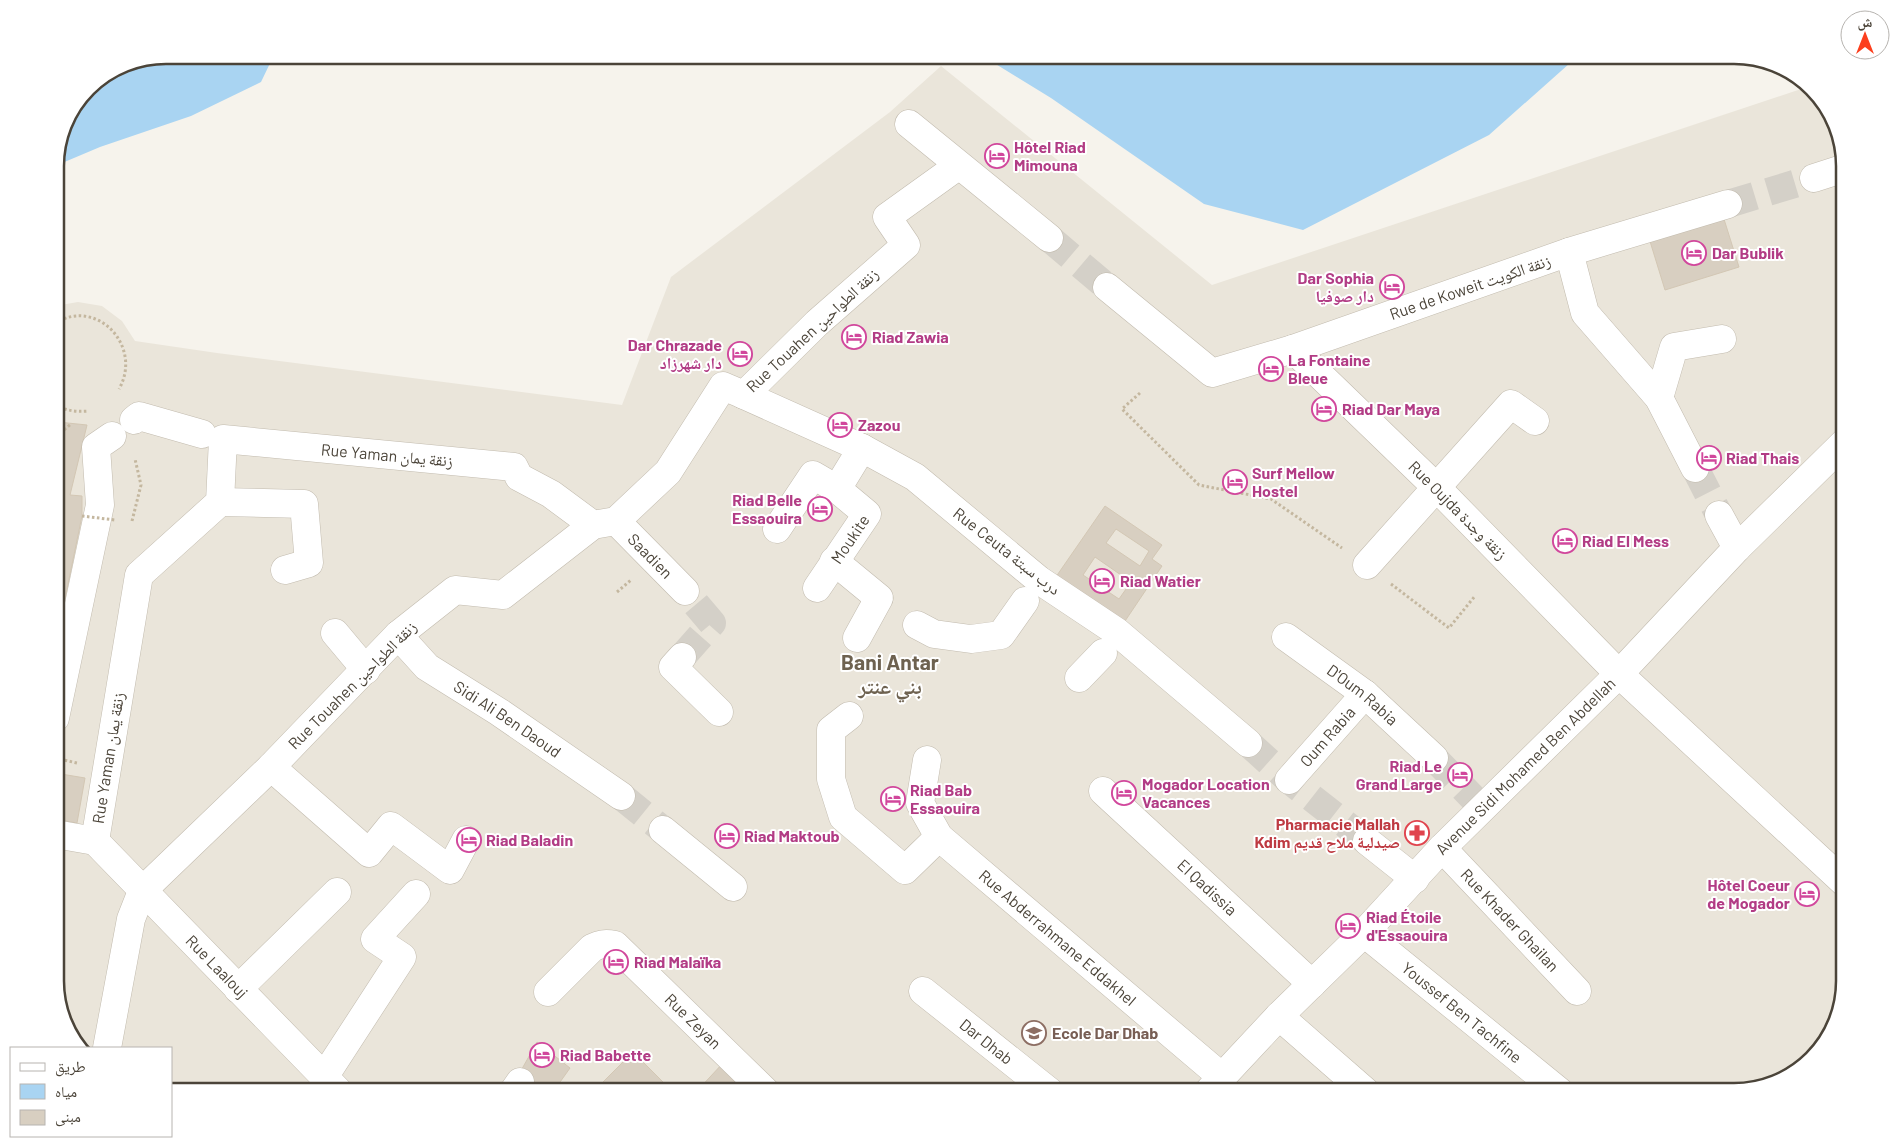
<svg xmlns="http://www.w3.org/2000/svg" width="1900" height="1147" font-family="Barlow,'Noto Naskh Arabic',sans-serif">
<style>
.residential{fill:#eae5da}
.water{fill:#a9d4f2}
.building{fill:#d8cfc1;stroke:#d3c7b4;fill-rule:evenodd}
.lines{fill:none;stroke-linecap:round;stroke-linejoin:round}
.street-tunnel{stroke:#d4d0c8;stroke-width:28;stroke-dasharray:28 14;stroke-linecap:butt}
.street-casing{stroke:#c2bbae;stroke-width:29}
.path{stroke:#c4b79f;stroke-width:3;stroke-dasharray:2.5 2.5;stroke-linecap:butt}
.street{stroke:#fff;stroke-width:28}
.path-bridge{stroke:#c4b79f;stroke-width:3;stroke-dasharray:2.5 2.5;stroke-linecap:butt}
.labels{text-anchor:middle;stroke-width:4;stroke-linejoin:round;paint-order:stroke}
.hotel-label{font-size:16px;font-weight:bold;fill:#b23c85;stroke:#fff;text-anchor:start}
.street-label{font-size:16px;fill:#4b4439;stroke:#fff}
.health-label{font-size:16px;font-weight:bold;fill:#be3a42;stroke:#fff;text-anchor:end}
.education-label{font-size:16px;font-weight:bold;fill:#785e54;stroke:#fff;text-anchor:start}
.district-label{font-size:21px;font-weight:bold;fill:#6e6250;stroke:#fff}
.rim{fill:none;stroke:#4b4439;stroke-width:2.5}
</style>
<rect width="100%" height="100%" fill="#f6f3ec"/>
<!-- residential -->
<path class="residential" d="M 941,66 L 1212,285 L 1807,87 L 1830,110 L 1845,159 L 1845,982 L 1830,1037 L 1789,1077 L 1735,1092 L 171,1092 L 171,1048 L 81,1048 L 70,1037 L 55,988 L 55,306 L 78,302 L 102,306 L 122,321 L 135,341 L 217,353 L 622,405 L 671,277 L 890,112 Z"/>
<!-- water -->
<g class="water">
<path d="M 166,55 L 274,55 L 261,82 L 191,116 L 100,147 L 55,166 L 55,159 L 64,123 L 88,87 L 124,63 Z"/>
<path d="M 981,55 L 1579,55 L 1489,135 L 1303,230 L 1204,204 L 1051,98 Z"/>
</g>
<!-- building -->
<g class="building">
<path d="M 1723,216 L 1739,267 L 1665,290 L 1649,238 Z"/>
<path d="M 55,420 L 58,422 L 87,425 L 70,495 L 82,496 L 82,516 L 55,647 Z"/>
<path d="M 1105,506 L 1162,545 L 1152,559 L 1162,566 L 1119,630 L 1051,584 ZM 1116,529 L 1149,551 L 1140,566 L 1106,543 ZM 1095,557 L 1131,582 L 1119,599 L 1083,575 Z"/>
<path d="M 55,773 L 85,778 L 77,823 L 55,819 Z"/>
<path d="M 537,1042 L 570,1068 L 553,1092 L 537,1092 L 518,1076 Z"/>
<path d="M 633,1052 L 673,1092 L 593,1092 Z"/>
<path d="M 724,1062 L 755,1092 L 696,1092 Z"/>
</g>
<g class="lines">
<!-- street-tunnel -->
<g class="street-tunnel">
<path d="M 1728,204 L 1814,178"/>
<path d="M 1049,238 L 1107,287"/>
<path d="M 1695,468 L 1719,515"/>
<path d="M 682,657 L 712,623 L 685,591"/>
<path d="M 1248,743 L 1289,780 L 1367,841"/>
<path d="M 1434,758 L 1473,798"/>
<path d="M 621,796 L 663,830"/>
</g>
<defs>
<g id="street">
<path d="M 909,124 L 1049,238"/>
<path d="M 1814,178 L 1845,168"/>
<path d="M 1569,252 L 1585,313 L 1659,398 L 1695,468"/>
<path d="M 1107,287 L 1212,373 L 1293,349 L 1569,252 L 1728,204"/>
<path d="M 1293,349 L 1436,487 L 1619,674 L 1845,883"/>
<path d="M 744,395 L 862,448 L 915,477 L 1039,580 L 1117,632 L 1248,743"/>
<path d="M 1659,398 L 1674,347 L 1722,339"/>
<path d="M 134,420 L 139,416 L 202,434"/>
<path d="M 220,502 L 304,504 L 309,563 L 285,570"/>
<path d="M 1719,515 L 1737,548"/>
<path id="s1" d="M 616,521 L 685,591"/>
<path d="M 777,529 L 813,475 L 837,489"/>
<path d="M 834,561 L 879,598 L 857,638"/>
<path d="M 1367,565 L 1511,404 L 1535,421"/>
<path id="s2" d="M 817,588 L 867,514 L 837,489 L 862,448"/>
<path d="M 917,625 L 934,634 L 971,639 L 1001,635 L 1025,601"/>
<path d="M 335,633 L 366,670"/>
<path id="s3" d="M 398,635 L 427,667 L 499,712 L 621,796"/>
<path id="s4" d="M 1286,637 L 1365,694 L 1434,758"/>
<path d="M 682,657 L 673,667 L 719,712"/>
<path d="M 1079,678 L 1103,653"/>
<path d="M 849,716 L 831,730 L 831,779 L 843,817 L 905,870 L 939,837"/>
<path d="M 55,718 L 100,505 L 96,447 L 112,436"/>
<path id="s5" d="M 927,760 L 920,803 L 939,837 L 1222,1077"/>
<path d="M 271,767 L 369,853 L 391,826 L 450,870 L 466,840"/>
<path id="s6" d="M 1289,780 L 1365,694"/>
<path id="s7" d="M 1103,791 L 1312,984"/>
<path d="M 663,830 L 733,887"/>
<path d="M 55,834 L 95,841"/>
<path d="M 95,841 L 139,575 L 220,502 L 223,439 L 514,467 L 519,477 L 551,494 L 593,525"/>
<path id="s8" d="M 95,841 L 339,1092"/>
<path d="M 1367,841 L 1415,879"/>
<path id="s9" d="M 1442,848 L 1577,991"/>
<path id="s10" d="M 1364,933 L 1560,1092"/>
<path d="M 238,989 L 337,892"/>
<path id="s11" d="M 923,991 L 1050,1092"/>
<path id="s12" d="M 548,992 L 592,948 C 600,944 605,943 615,945 L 766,1092"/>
<path d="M 1279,1016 L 1366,1092"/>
<path d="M 107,1048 L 131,919 L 142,891 L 271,767 L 398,635 L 455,590 L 503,595 L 593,525 L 616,521 L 668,472 L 723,386 L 744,395 L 817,323 L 906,245 L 887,217 L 958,166"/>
<path d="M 324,1077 L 402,957 L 375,939 L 416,894"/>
<path d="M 513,1092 L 520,1082"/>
<path id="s13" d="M 1208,1092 L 1279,1016 L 1364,933 L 1442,848 L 1619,674 L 1737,548 L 1845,442"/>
</g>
</defs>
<!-- street casing -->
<use href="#street" class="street-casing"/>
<!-- path -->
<g class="path">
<path d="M 55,323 C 98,297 143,347 119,389"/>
<path d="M 1140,393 L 1122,409 L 1199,485 L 1271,499 L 1342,548"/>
<path d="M 55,405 C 67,411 76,412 89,411"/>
<path d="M 55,457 L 59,434 L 71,424"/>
<path d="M 55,513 L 65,514"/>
<path d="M 132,521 L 141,485 L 135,459"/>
<path d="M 1391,584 L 1449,628 L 1475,596"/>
<path d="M 617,592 L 631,580"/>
<path d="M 55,758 L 77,763"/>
</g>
<!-- street -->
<use href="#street" class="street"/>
<!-- path-bridge -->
<path class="path-bridge" d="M 82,516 L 115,520"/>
</g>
<!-- icons -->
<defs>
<symbol id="hotel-ring" viewBox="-11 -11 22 22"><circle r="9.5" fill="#fff" stroke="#d1479c" stroke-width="1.5"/><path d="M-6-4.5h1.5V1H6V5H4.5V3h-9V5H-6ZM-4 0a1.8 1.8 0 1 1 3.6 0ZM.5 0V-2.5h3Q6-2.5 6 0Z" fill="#d1479c"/></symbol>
<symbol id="pharmacy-ring" viewBox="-11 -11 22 22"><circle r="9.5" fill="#fff" stroke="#e0444e" stroke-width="1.5"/><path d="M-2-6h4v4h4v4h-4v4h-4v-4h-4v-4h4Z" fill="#e0444e"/></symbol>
<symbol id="school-ring" viewBox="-11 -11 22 22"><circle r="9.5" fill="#fff" stroke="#8d6e63" stroke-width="1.5"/><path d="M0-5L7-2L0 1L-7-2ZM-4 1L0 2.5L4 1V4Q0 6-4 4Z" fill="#8d6e63"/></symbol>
</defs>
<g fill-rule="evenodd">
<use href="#hotel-ring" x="983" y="142" width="28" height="28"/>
<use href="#hotel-ring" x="1680" y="239" width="28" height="28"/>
<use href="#hotel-ring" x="1378" y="273" width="28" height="28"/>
<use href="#hotel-ring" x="840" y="323" width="28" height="28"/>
<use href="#hotel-ring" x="726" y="340" width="28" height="28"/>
<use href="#hotel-ring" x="1257" y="355" width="28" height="28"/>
<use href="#hotel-ring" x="1310" y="395" width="28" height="28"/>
<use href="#hotel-ring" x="826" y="411" width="28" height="28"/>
<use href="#hotel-ring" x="1695" y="444" width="28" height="28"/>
<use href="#hotel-ring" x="1221" y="468" width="28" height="28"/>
<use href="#hotel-ring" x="806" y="495" width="28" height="28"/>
<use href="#hotel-ring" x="1551" y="527" width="28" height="28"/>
<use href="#hotel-ring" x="1088" y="567" width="28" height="28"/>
<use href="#hotel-ring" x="1446" y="761" width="28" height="28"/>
<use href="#hotel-ring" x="1110" y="779" width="28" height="28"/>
<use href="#hotel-ring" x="879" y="785" width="28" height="28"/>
<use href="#pharmacy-ring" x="1403" y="819" width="28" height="28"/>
<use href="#hotel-ring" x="713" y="822" width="28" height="28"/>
<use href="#hotel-ring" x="455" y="826" width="28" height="28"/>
<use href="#hotel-ring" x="1793" y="880" width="28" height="28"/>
<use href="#hotel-ring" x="1334" y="912" width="28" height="28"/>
<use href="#hotel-ring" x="602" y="948" width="28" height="28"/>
<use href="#school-ring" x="1020" y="1019" width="28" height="28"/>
<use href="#hotel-ring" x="528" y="1041" width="28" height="28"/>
</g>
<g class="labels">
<!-- hotel labels -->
<g class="hotel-label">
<text x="1014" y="153">Hôtel Riad<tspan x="1014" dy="18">Mimouna</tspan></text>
<text x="1712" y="259">Dar Bublik</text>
<text x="1374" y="284" text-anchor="end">Dar Sophia<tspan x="1374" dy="18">دار صوفيا</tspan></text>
<text x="872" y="343">Riad Zawia</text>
<text x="722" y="351" text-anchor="end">Dar Chrazade<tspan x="722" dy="18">دار شهرزاد</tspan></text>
<text x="1288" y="366">La Fontaine<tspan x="1288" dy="18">Bleue</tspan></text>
<text x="1342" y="415">Riad Dar Maya</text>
<text x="858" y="431">Zazou</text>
<text x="1726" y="464">Riad Thais</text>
<text x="1252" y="479">Surf Mellow<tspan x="1252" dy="18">Hostel</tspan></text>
<text x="802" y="506" text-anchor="end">Riad Belle<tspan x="802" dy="18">Essaouira</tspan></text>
<text x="1582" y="547">Riad El Mess</text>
<text x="1120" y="587">Riad Watier</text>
<text x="1442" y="772" text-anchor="end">Riad Le<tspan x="1442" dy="18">Grand Large</tspan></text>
<text x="1142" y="790">Mogador Location<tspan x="1142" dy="18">Vacances</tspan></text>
<text x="910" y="796">Riad Bab<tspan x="910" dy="18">Essaouira</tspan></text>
<text x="744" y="842">Riad Maktoub</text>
<text x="486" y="846">Riad Baladin</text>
<text x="1790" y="891" text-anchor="end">Hôtel Coeur<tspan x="1790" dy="18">de Mogador</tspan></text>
<text x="1366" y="923">Riad Étoile<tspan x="1366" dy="18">d'Essaouira</tspan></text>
<text x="634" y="968">Riad Malaïka</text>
<text x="560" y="1061">Riad Babette</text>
</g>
<!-- street labels -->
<g class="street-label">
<text transform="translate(1470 287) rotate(-19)" y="6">Rue de Koweit زنقة الكويت</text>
<text transform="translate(812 330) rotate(-43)" y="6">Rue Touahen زنقة الطواحين</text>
<text transform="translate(387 455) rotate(5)" y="6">Rue Yaman زنقة يمان</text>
<text transform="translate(1458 510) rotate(45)" y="6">Rue Oujda زنقة وجدة</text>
<text dy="6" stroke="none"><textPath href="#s2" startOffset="59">Moukite</textPath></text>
<text transform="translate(1007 551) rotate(38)" y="6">Rue Ceuta درب سبتة</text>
<text dy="6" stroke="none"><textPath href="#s1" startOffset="49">Saadien</textPath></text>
<text transform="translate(352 685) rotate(-45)" y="6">Rue Touahen زنقة الطواحين</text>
<text dy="6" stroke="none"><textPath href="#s4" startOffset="96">D'Oum Rabia</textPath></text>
<text dy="6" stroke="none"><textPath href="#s3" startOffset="139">Sidi Ali Ben Daoud</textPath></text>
<text dy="6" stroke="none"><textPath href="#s6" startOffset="58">Oum Rabia</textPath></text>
<text transform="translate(108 758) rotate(-81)" y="6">Rue Yaman زنقة يمان</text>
<text dy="6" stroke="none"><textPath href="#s13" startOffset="455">Avenue Sidi Mohamed Ben Abdellah</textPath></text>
<text dy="6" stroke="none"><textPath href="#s7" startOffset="142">El Qadissia</textPath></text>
<text dy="6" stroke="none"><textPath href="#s9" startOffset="99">Rue Khader Ghailan</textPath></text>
<text dy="6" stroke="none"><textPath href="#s5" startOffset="238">Rue Abderrahmane Eddakhel</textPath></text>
<text dy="6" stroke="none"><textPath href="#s8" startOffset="175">Rue Laalouj</textPath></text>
<text dy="6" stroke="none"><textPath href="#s10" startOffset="126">Youssef Ben Tachfine</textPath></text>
<text dy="6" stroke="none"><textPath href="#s12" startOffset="195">Rue Zeyan</textPath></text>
<text dy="6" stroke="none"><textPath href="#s11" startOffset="81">Dar Dhab</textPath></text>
</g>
<!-- health labels -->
<g class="health-label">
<text x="1400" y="830">Pharmacie Mallah<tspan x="1400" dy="18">Kdim صيدلية ملاح قديم</tspan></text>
</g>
<!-- education labels -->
<g class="education-label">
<text x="1052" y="1039">Ecole Dar Dhab</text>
</g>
<!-- district labels -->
<g class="district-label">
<text x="890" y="670">Bani Antar<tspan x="890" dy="24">بني عنتر</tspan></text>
</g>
</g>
<!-- crop -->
<path d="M0 0H1900V1147H0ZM166 64H1734A102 102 0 0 1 1836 166V981A102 102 0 0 1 1734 1083H166A102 102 0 0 1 64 981V166A102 102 0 0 1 166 64Z" fill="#fff" fill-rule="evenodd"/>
<path class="rim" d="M166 64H1734A102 102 0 0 1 1836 166V981A102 102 0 0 1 1734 1083H166A102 102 0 0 1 64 981V166A102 102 0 0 1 166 64Z"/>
<!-- legend -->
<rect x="10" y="1047" width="162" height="90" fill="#ffffff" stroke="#b7b4b0"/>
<rect x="20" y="1063" width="25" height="8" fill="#ffffff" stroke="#b7b4b0"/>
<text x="55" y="1072" font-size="15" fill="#4b4439">طريق</text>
<rect x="20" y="1084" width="25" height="15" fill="#a9d4f2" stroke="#b7b4b0"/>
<text x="55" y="1097" font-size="15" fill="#4b4439">مياه</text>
<rect x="20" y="1110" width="25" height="15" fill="#d8cfc1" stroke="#b7b4b0"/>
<text x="55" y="1122" font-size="15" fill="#4b4439">مبنى</text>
<!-- north arrow -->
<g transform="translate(1865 35)"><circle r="24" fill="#ffffff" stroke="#b7b4b0"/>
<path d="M0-4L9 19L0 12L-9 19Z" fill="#fc3f1d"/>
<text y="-8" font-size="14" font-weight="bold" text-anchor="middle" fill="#4b4439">ش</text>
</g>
</svg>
